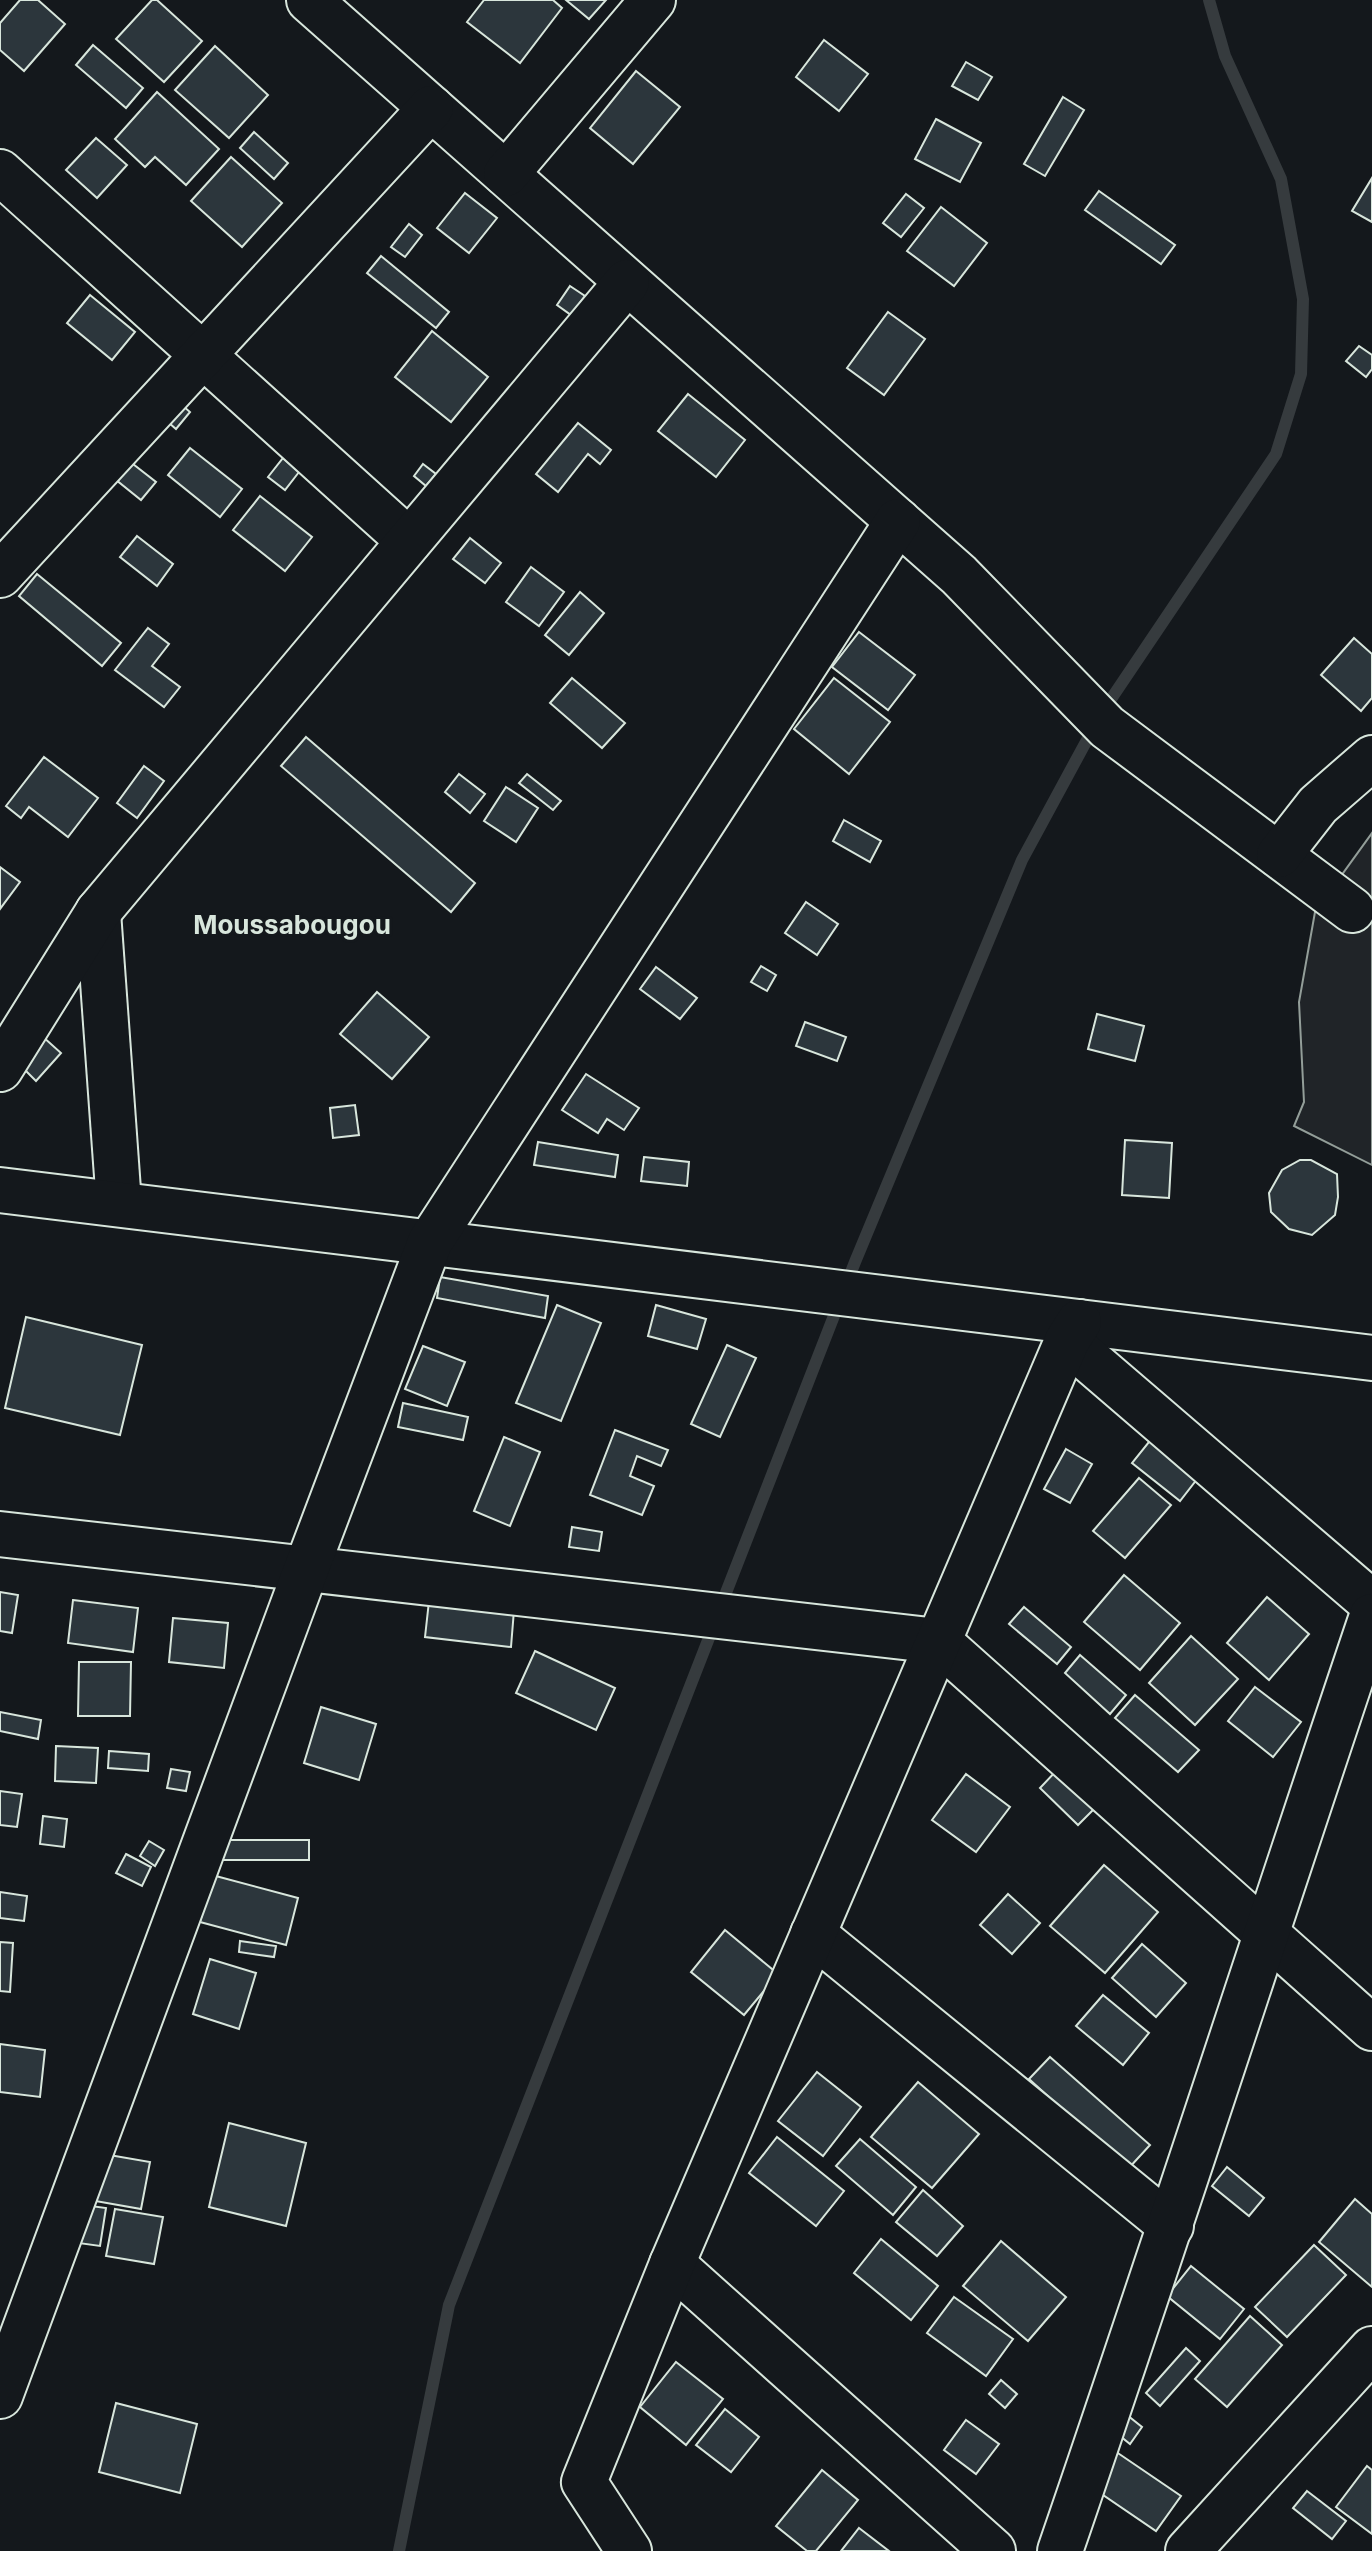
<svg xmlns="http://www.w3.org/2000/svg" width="1372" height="2551" font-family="Inter,sans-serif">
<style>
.green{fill:#202428;stroke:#939e99;stroke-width:2}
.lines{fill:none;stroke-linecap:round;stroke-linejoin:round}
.stream{stroke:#363b3e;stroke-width:12}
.building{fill:#2c363c;stroke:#d8e6dc;stroke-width:2}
.minor-casing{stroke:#d8e6dc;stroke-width:48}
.minor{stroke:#14181c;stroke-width:44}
.labels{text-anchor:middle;stroke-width:6;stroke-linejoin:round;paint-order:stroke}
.quarter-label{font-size:26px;font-weight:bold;fill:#d8e6dc;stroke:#14181c}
</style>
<rect width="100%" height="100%" fill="#14181c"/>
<!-- green -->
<path class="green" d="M 1372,833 L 1372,1165 L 1294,1126 L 1304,1102 L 1299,1002 L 1315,912 Z"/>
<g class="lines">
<!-- stream -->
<g class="stream">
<path d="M 1103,711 L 1276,454 L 1301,374 L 1303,299 L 1281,179 L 1225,56 L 1209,0"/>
<path d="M 720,1608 L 855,1262 L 1022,860 L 1094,727"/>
<path d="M 399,2551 L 449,2305 L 714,1625"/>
</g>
</g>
<!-- building -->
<g class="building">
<path d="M 20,0 L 38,0 L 65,24 L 24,71 L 0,50 L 0,23 Z"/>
<path d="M 152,0 L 157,0 L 202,41 L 164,82 L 116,39 Z"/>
<path d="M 484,0 L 553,0 L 562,8 L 520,63 L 467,22 Z"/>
<path d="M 566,0 L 606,0 L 589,19 Z"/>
<path d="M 824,40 L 868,74 L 839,111 L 796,77 Z"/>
<path d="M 93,45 L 143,88 L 126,108 L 76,65 Z"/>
<path d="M 215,46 L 268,95 L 229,138 L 175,90 Z"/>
<path d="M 966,62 L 992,77 L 978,100 L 952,86 Z"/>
<path d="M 636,71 L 680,107 L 633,164 L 590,128 Z"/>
<path d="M 157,92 L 219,149 L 186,185 L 155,157 L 145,167 L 115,139 Z"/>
<path d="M 1063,97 L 1084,110 L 1045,176 L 1024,164 Z"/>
<path d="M 936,119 L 981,143 L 960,182 L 915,159 Z"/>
<path d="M 254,132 L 288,163 L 274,179 L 240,148 Z"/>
<path d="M 96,138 L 127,165 L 97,198 L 66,170 Z"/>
<path d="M 231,157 L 282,203 L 242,247 L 191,201 Z"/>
<path d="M 1372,178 L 1372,222 L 1352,211 Z"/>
<path d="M 1099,191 L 1175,245 L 1161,264 L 1085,210 Z"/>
<path d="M 465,193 L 497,218 L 469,253 L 437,228 Z"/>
<path d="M 906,194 L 924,208 L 901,237 L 883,223 Z"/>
<path d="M 941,207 L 987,243 L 954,286 L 907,251 Z"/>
<path d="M 409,224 L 422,235 L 405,257 L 391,247 Z"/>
<path d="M 381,256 L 449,312 L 436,328 L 367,273 Z"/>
<path d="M 570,286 L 585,296 L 571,315 L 557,305 Z"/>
<path d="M 90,295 L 135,332 L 112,360 L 67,323 Z"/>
<path d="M 888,312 L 925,339 L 884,395 L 847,368 Z"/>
<path d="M 432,331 L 488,377 L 451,422 L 395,377 Z"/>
<path d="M 1359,346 L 1372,355 L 1372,369 L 1366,377 L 1346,361 Z"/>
<path d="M 688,394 L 745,440 L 716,477 L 658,431 Z"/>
<path d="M 175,399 L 190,412 L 176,429 L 161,416 Z"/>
<path d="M 578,423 L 611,450 L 600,464 L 588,454 L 558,492 L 536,474 Z"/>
<path d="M 190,448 L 242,489 L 220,517 L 168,475 Z"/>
<path d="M 124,457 L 156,482 L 141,500 L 110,475 Z"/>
<path d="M 283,458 L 299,472 L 285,490 L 268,477 Z"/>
<path d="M 423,464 L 436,474 L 426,486 L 414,476 Z"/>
<path d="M 260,496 L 312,537 L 285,571 L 233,530 Z"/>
<path d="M 137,536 L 173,564 L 157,586 L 120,557 Z"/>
<path d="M 470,538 L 501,563 L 485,583 L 453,559 Z"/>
<path d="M 531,567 L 564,592 L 539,626 L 506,602 Z"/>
<path d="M 37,574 L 121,643 L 102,666 L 19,596 Z"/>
<path d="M 580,592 L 604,613 L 569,655 L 545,635 Z"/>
<path d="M 148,628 L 169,644 L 152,666 L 180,687 L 164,707 L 115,670 Z"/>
<path d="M 859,632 L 915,675 L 888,710 L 832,667 Z"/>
<path d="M 1354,638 L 1372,654 L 1372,698 L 1361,711 L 1321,675 Z"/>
<path d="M 572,678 L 625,723 L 602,748 L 550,703 Z"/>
<path d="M 834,678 L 890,722 L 849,774 L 794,729 Z"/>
<path d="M 306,737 L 475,883 L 451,912 L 281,766 Z"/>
<path d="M 44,757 L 98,798 L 68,837 L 29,807 L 21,818 L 6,806 Z"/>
<path d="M 144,766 L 164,781 L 137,818 L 117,803 Z"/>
<path d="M 459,774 L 485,794 L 470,813 L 445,792 Z"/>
<path d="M 527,774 L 561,801 L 553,810 L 519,783 Z"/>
<path d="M 506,787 L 538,808 L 516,842 L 484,821 Z"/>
<path d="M 844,820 L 881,841 L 870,862 L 833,841 Z"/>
<path d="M 0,867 L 20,882 L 0,909 Z"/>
<path d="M 806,902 L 838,924 L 817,955 L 785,933 Z"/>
<path d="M 761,966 L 776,975 L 767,991 L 751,982 Z"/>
<path d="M 656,967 L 697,998 L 680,1019 L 640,989 Z"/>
<path d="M 377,992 L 429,1037 L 392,1079 L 340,1034 Z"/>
<path d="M 1097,1014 L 1144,1026 L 1135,1061 L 1088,1049 Z"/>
<path d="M 805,1022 L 846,1037 L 837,1061 L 796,1046 Z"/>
<path d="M 42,1036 L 61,1053 L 36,1081 L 18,1063 Z"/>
<path d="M 586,1074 L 639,1108 L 624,1130 L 607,1119 L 598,1133 L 562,1110 Z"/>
<path d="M 355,1105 L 359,1135 L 333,1138 L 330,1108 Z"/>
<path d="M 1125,1140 L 1172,1143 L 1169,1198 L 1122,1195 Z"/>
<path d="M 538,1142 L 618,1155 L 615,1177 L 534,1165 Z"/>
<path d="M 644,1157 L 689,1162 L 687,1186 L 641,1181 Z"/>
<path d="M 1300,1160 L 1311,1160 L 1337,1174 L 1338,1197 L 1335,1215 L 1312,1235 L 1289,1229 L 1271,1212 L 1269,1193 L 1282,1170 Z"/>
<path d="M 440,1277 L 548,1296 L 545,1318 L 437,1298 Z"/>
<path d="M 557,1305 L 601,1323 L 561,1421 L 516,1403 Z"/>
<path d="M 656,1305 L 706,1319 L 697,1349 L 648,1336 Z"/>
<path d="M 26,1317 L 142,1345 L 120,1435 L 5,1408 Z"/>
<path d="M 727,1345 L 756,1358 L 720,1437 L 691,1424 Z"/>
<path d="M 423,1346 L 465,1362 L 447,1406 L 405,1389 Z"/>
<path d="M 403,1403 L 468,1417 L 463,1440 L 398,1427 Z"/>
<path d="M 1161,1427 L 1208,1465 L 1180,1501 L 1132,1463 Z"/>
<path d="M 615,1430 L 668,1450 L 661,1466 L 637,1456 L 630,1476 L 654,1486 L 642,1515 L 590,1495 Z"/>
<path d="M 504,1437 L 540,1452 L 510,1526 L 474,1511 Z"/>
<path d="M 1066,1449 L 1092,1464 L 1070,1503 L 1044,1489 Z"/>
<path d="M 1139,1478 L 1171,1505 L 1125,1558 L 1093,1531 Z"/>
<path d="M 572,1527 L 602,1532 L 599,1551 L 569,1547 Z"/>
<path d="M 1124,1575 L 1180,1623 L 1140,1670 L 1084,1622 Z"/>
<path d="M 0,1592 L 18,1595 L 12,1633 L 0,1631 Z"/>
<path d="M 1267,1597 L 1309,1634 L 1269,1680 L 1227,1643 Z"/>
<path d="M 73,1600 L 138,1608 L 133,1652 L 68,1643 Z"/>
<path d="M 429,1601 L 514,1610 L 511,1647 L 425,1637 Z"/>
<path d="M 1024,1607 L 1071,1647 L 1057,1664 L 1009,1624 Z"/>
<path d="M 173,1618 L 228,1623 L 224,1668 L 169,1662 Z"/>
<path d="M 1191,1636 L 1238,1679 L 1195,1725 L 1149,1683 Z"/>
<path d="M 535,1651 L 615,1688 L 596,1730 L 516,1693 Z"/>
<path d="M 1080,1655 L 1126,1695 L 1110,1714 L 1065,1673 Z"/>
<path d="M 79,1662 L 131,1662 L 130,1716 L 78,1716 Z"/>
<path d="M 1255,1687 L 1301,1722 L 1273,1757 L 1228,1721 Z"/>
<path d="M 1135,1695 L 1199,1750 L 1178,1772 L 1115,1718 Z"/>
<path d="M 321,1707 L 376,1724 L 359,1780 L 304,1763 Z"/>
<path d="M 0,1712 L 41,1720 L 38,1739 L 0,1731 Z"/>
<path d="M 56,1746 L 98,1748 L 96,1783 L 55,1781 Z"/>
<path d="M 109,1751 L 149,1754 L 148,1771 L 108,1768 Z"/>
<path d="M 171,1769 L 190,1772 L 186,1791 L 167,1788 Z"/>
<path d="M 1058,1769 L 1096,1807 L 1078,1825 L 1040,1788 Z"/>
<path d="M 966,1774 L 1010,1807 L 976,1852 L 932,1820 Z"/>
<path d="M 0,1791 L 22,1794 L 17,1827 L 0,1825 Z"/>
<path d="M 43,1816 L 67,1819 L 64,1847 L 40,1844 Z"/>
<rect x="222" y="1840" width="87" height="20"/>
<path d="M 149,1841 L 164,1850 L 155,1866 L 140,1856 Z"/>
<path d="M 126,1854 L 151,1867 L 142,1886 L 116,1873 Z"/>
<path d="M 1104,1865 L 1158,1912 L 1105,1973 L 1050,1926 Z"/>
<path d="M 212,1875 L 298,1898 L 286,1945 L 200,1922 Z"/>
<path d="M 0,1892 L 27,1896 L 24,1921 L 0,1918 Z"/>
<path d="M 1008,1894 L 1040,1923 L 1012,1954 L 980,1925 Z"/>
<path d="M 725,1930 L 778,1974 L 744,2015 L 691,1972 Z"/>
<path d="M 240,1941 L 276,1946 L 274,1957 L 239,1952 Z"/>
<path d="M 0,1942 L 13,1943 L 10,1992 L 0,1991 Z"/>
<path d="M 1142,1944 L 1186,1983 L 1156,2017 L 1112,1978 Z"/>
<path d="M 210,1959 L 256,1973 L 239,2029 L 193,2014 Z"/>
<path d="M 1103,1995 L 1149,2033 L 1123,2065 L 1076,2026 Z"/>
<path d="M 0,2044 L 45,2050 L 40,2097 L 0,2092 Z"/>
<path d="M 1050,2057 L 1150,2145 L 1128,2169 L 1029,2079 Z"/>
<path d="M 817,2072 L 861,2107 L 823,2156 L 778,2121 Z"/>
<path d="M 918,2082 L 979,2134 L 932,2188 L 871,2137 Z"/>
<path d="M 229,2123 L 306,2143 L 286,2226 L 209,2207 Z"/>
<path d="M 777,2137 L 844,2191 L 816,2226 L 749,2173 Z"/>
<path d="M 860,2139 L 916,2187 L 893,2215 L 836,2166 Z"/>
<path d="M 92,2152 L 150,2162 L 141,2209 L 84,2199 Z"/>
<path d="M 1227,2167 L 1264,2198 L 1249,2216 L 1212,2186 Z"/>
<path d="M 923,2190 L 963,2226 L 937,2256 L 896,2222 Z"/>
<path d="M 1355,2199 L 1372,2214 L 1372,2287 L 1319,2242 Z"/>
<path d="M 76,2204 L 106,2208 L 100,2246 L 71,2242 Z"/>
<path d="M 115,2209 L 163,2217 L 154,2264 L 106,2256 Z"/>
<path d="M 881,2239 L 938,2286 L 911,2320 L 854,2273 Z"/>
<path d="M 1001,2241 L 1066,2297 L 1028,2341 L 963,2286 Z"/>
<path d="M 1314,2245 L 1346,2275 L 1287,2337 L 1255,2307 Z"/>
<path d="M 1191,2266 L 1244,2309 L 1220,2339 L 1167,2296 Z"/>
<path d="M 954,2297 L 1013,2339 L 986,2376 L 927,2333 Z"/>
<path d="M 1250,2316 L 1282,2345 L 1227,2407 L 1195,2379 Z"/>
<path d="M 1186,2348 L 1200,2361 L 1160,2406 L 1146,2393 Z"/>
<path d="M 676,2362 L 723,2399 L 686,2445 L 640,2407 Z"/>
<path d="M 1001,2380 L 1017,2394 L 1005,2408 L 989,2394 Z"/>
<path d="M 116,2403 L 197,2424 L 180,2493 L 99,2472 Z"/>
<path d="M 1117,2407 L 1142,2427 L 1130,2444 L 1104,2423 Z"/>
<path d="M 725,2409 L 759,2437 L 731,2472 L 696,2445 Z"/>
<path d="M 966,2420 L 999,2444 L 976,2474 L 944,2450 Z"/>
<path d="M 1109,2447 L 1181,2496 L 1156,2531 L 1084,2482 Z"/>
<path d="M 1367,2466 L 1372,2470 L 1372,2534 L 1336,2507 Z"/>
<path d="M 822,2470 L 858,2500 L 816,2551 L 807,2551 L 776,2526 Z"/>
<path d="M 1307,2491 L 1346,2521 L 1332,2539 L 1293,2508 Z"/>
<path d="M 859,2528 L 889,2551 L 841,2551 Z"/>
</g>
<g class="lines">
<defs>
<g id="minor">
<path d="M 309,0 L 959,575 L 1107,727 L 1352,910"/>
<path d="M 0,172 L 409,541"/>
<path d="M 506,174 L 653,0"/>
<path d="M 0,575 L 431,108"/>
<path d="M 1279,855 L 1318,805 L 1372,758"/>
<path d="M 98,912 L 119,1204"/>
<path d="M 0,1069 L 98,912 L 627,282"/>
<path d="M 0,1190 L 1372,1358"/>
<path d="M 1067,1341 L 1372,1603"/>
<path d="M 0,1534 L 938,1641 L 1372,2028"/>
<path d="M 813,1934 L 1171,2226"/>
<path d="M 672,2264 L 993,2551"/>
<path d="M 0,2396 L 307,1567 L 430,1242 L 898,521"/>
<path d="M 629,2551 L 584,2482 L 672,2264 L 1067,1341 L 1079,1322"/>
<path d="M 1060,2551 C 1167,2240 1267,1928 1372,1616"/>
<path d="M 1188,2551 L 1372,2349"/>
</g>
</defs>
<!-- minor casing -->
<use href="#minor" class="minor-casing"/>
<!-- minor -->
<use href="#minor" class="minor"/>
</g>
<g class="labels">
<!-- quarter labels -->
<g class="quarter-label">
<text x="292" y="934">Moussabougou</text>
</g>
</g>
</svg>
